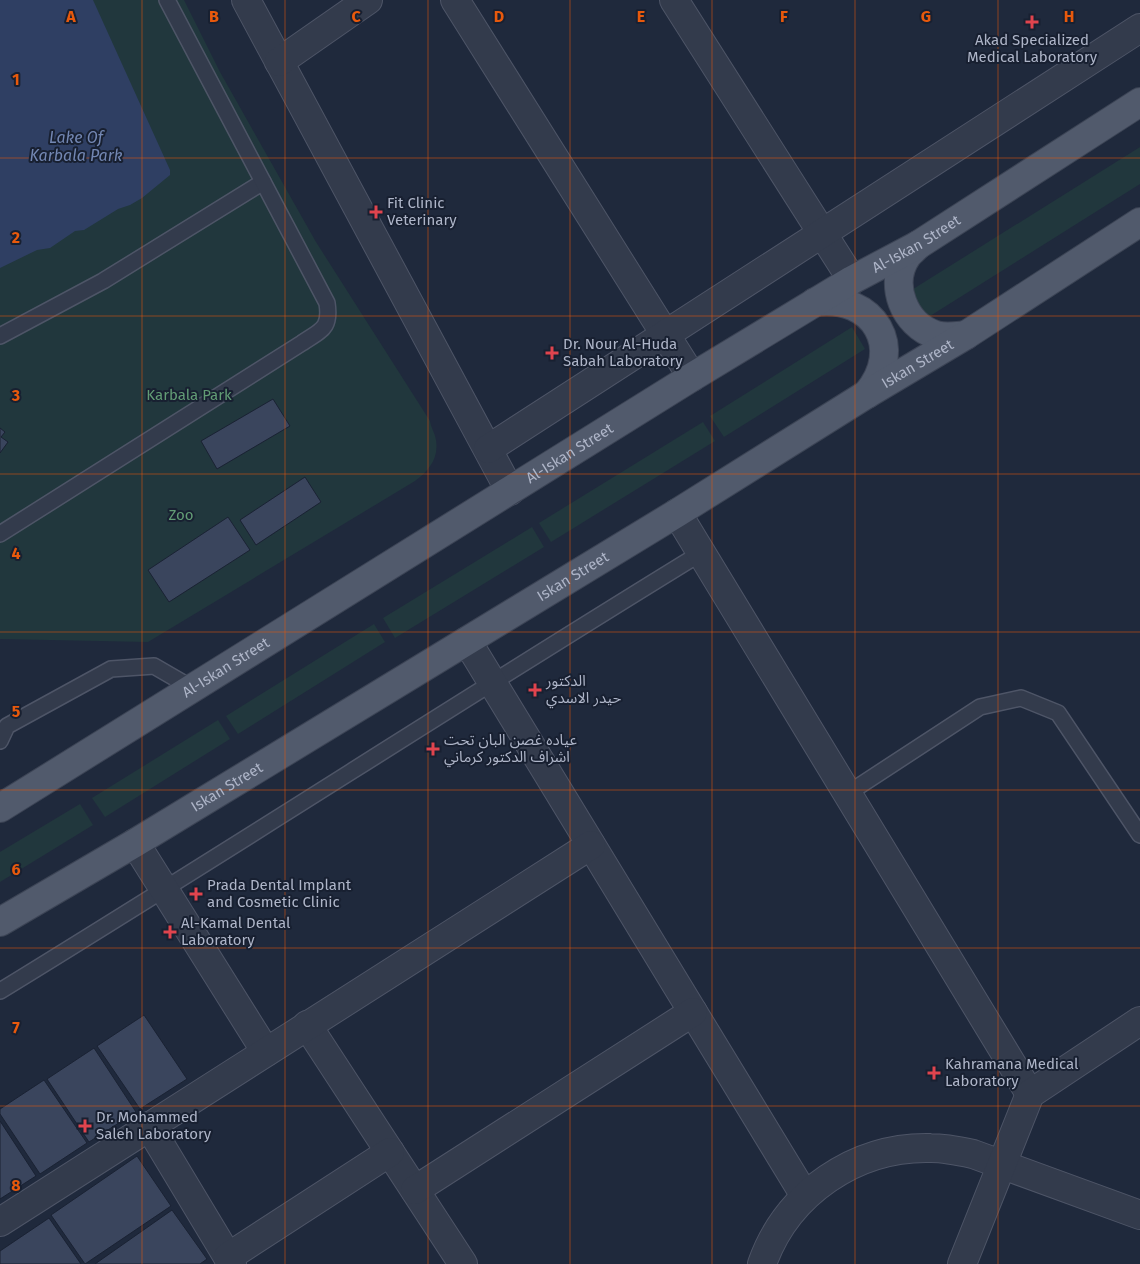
<svg xmlns="http://www.w3.org/2000/svg" width="1140" height="1264" font-family="'Fira Sans','Noto Sans Arabic',sans-serif">
<style>
.green{fill:#21373d}
.water{fill:#2f3f63}
.building{fill:#3a455d;stroke:#1a2233}
.lines{fill:none;stroke-linecap:round;stroke-linejoin:round}
.lane-casing{stroke:#4e5567;stroke-width:18}
.street-casing{stroke:#4e5567;stroke-width:30}
.primary-casing{stroke:#3c4455;stroke-width:30}
.lane{stroke:#333b4c;stroke-width:15}
.street{stroke:#333b4c;stroke-width:28}
.primary{stroke:#515a6c;stroke-width:28}
.grid{fill:none;stroke:#e8590c;stroke-width:1;stroke-opacity:0.55}
.health-dot{fill:#e0444e;stroke:#182031;stroke-width:2}
.labels{text-anchor:middle;stroke-width:4;stroke-linejoin:round;paint-order:stroke}
.poi-label{font-size:15px;fill:#aeb5c8;stroke:#182031;text-anchor:start}
.street-label{font-size:15px;fill:#aeb5c8;stroke:#182031}
.park-label{font-size:15px;fill:#629c75;stroke:#182031}
.water-label{font-size:16px;font-style:italic;fill:#7387b3;stroke:#182031}
.grid-label{font-size:16px;text-anchor:middle;font-weight:bold;fill:#e8590c;stroke:#182031;stroke-width:4;stroke-linejoin:round;paint-order:stroke}
</style>
<rect width="100%" height="100%" fill="#1f293c"/>
<!-- green -->
<g class="green">
<path d="M 0,0 L 184,0 L 220,72 L 316,242 L 430,421 C 431,428 435,433 436,440 C 439,458 429,471 415,481 L 148,642 L 0,639 Z"/>
<path d="M 1140,147 L 1140,184 L 911,328 L 894,301 Z"/>
<path d="M 852,327 L 865,349 L 724,437 L 710,416 Z"/>
<path d="M 703,422 L 715,441 L 551,542 L 539,523 Z"/>
<path d="M 532,527 L 544,547 L 395,638 L 383,618 Z"/>
<path d="M 374,624 L 385,642 L 238,734 L 226,716 Z"/>
<path d="M 218,720 L 230,739 L 105,817 L 92,798 Z"/>
<path d="M 80,804 L 93,825 L 0,882 L 0,852 Z"/>
</g>
<!-- water -->
<path class="water" d="M 0,0 L 93,0 L 170,170 L 170,175 L 142,198 L 130,205 L 118,209 L 84,230 L 75,231 L 50,248 L 37,250 L 0,268 Z"/>
<!-- building -->
<g class="building">
<path d="M 273,399 L 290,426 L 217,469 L 201,441 Z"/>
<path d="M 0,428 L 5,432 L 1,437 L 8,442 L 0,453 Z"/>
<path d="M 305,477 L 321,502 L 256,545 L 240,520 Z"/>
<path d="M 228,517 L 250,550 L 169,602 L 148,570 Z"/>
<path d="M 144,1015 L 187,1079 L 140,1109 L 97,1046 Z"/>
<path d="M 94,1048 L 136,1112 L 89,1142 L 47,1079 Z"/>
<path d="M 44,1080 L 87,1143 L 40,1174 L 0,1114 L 0,1109 Z"/>
<path d="M 0,1121 L 36,1176 L 0,1199 Z"/>
<path d="M 137,1156 L 171,1206 L 85,1264 L 51,1215 Z"/>
<path d="M 172,1210 L 207,1259 L 200,1264 L 95,1264 Z"/>
<path d="M 49,1218 L 81,1264 L 0,1264 L 0,1251 Z"/>
</g>
<g class="lines">
<defs>
<g id="lane">
<path d="M 0,336 L 103,281 L 263,182"/>
<path d="M 0,534 L 302,343 C 321,330 331,329 327,303 L 167,0"/>
<path d="M 0,741 L 7,726 L 111,669 L 154,666 L 192,688"/>
<path d="M 847,794 L 980,707 L 1021,698 L 1058,713 L 1140,835"/>
<path d="M 0,991 C 235,847 466,697 701,553"/>
</g>
<g id="street">
<path d="M 246,0 L 510,491"/>
<path d="M 455,0 L 692,377"/>
<path d="M 674,0 L 852,280"/>
<path d="M 279,62 L 368,0"/>
<path d="M 488,449 L 1140,28"/>
<path d="M 677,513 L 1030,1094"/>
<path d="M 467,641 L 805,1196"/>
<path d="M 135,843 L 266,1052"/>
<path d="M 307,1025 L 463,1264"/>
<path d="M 149,1126 L 232,1264"/>
<path d="M 415,1190 L 693,1012"/>
<path d="M 0,1222 L 591,845"/>
<path d="M 228,1257 L 390,1152"/>
<path d="M 762,1264 C 787,1193 856,1146 931,1148 C 945,1148 959,1151 973,1154 L 1140,1215"/>
<path d="M 962,1264 L 1030,1094 L 1140,1021"/>
</g>
<g id="primary">
<path d="M 918,245 C 914,249 910,252 907,256 C 888,284 904,325 936,335 C 946,338 956,336 966,335"/>
<path d="M 815,302 C 874,294 906,348 867,394"/>
<path id="s1" d="M 0,808 L 692,377 L 852,280 L 918,245 L 1140,102"/>
<path id="s2" d="M 0,922 L 135,843 L 677,513 L 867,394 L 966,335 L 1140,222"/>
</g>
</defs>
<!-- lane casing -->
<use href="#lane" class="lane-casing"/>
<!-- street casing -->
<use href="#street" class="street-casing"/>
<!-- primary casing -->
<use href="#primary" class="primary-casing"/>
<!-- lane -->
<use href="#lane" class="lane"/>
<!-- street -->
<use href="#street" class="street"/>
<!-- primary -->
<use href="#primary" class="primary"/>
</g>
<!-- grid -->
<path class="grid" d="M 142,0 L 142,1264M 285,0 L 285,1264M 428,0 L 428,1264M 570,0 L 570,1264M 712,0 L 712,1264M 855,0 L 855,1264M 998,0 L 998,1264M 0,158 L 1140,158M 0,316 L 1140,316M 0,474 L 1140,474M 0,632 L 1140,632M 0,790 L 1140,790M 0,948 L 1140,948M 0,1106 L 1140,1106"/>
<!-- markers -->
<g class="health-dot">
<path d="M1029.5 14.5h5v5h5v5h-5v5h-5v-5h-5v-5h5z"/>
<path d="M373.5 204.5h5v5h5v5h-5v5h-5v-5h-5v-5h5z"/>
<path d="M549.5 345.5h5v5h5v5h-5v5h-5v-5h-5v-5h5z"/>
<path d="M532.5 682.5h5v5h5v5h-5v5h-5v-5h-5v-5h5z"/>
<path d="M430.5 741.5h5v5h5v5h-5v5h-5v-5h-5v-5h5z"/>
<path d="M193.5 886.5h5v5h5v5h-5v5h-5v-5h-5v-5h5z"/>
<path d="M167.5 924.5h5v5h5v5h-5v5h-5v-5h-5v-5h5z"/>
<path d="M931.5 1065.5h5v5h5v5h-5v5h-5v-5h-5v-5h5z"/>
<path d="M82.5 1118.5h5v5h5v5h-5v5h-5v-5h-5v-5h5z"/>
</g>
<g class="labels">
<!-- poi labels -->
<g class="poi-label">
<text x="1032" y="45" text-anchor="middle">Akad Specialized<tspan x="1032" dy="17">Medical Laboratory</tspan></text>
<text x="387" y="208">Fit Clinic<tspan x="387" dy="17">Veterinary</tspan></text>
<text x="563" y="349">Dr. Nour Al-Huda<tspan x="563" dy="17">Sabah Laboratory</tspan></text>
<text x="546" y="686">الدكتور<tspan x="546" dy="17">حيدر الاسدي</tspan></text>
<text x="444" y="745">عياده غصن البان تحت<tspan x="444" dy="17">اشراف الدكتور كرماني</tspan></text>
<text x="207" y="890">Prada Dental Implant<tspan x="207" dy="17">and Cosmetic Clinic</tspan></text>
<text x="181" y="928">Al-Kamal Dental<tspan x="181" dy="17">Laboratory</tspan></text>
<text x="945" y="1069">Kahramana Medical<tspan x="945" dy="17">Laboratory</tspan></text>
<text x="96" y="1122">Dr. Mohammed<tspan x="96" dy="17">Saleh Laboratory</tspan></text>
</g>
<!-- street labels -->
<g class="street-label">
<text dy="5" stroke="none"><textPath href="#s1" startOffset="1076">Al-Iskan Street</textPath></text>
<text dy="5" stroke="none"><textPath href="#s2" startOffset="1074">Iskan Street</textPath></text>
<text dy="5" stroke="none"><textPath href="#s1" startOffset="671">Al-Iskan Street</textPath></text>
<text dy="5" stroke="none"><textPath href="#s2" startOffset="669">Iskan Street</textPath></text>
<text dy="5" stroke="none"><textPath href="#s1" startOffset="266">Al-Iskan Street</textPath></text>
<text dy="5" stroke="none"><textPath href="#s2" startOffset="264">Iskan Street</textPath></text>
</g>
<!-- park labels -->
<g class="park-label">
<text x="189" y="400">Karbala Park</text>
<text x="181" y="520">Zoo</text>
</g>
<!-- water labels -->
<g class="water-label">
<text x="76" y="143">Lake Of<tspan x="76" dy="18">Karbala Park</tspan></text>
</g>
</g>
<g class="grid-label">
<text x="71" y="22">A</text>
<text x="214" y="22">B</text>
<text x="356" y="22">C</text>
<text x="499" y="22">D</text>
<text x="641" y="22">E</text>
<text x="784" y="22">F</text>
<text x="926" y="22">G</text>
<text x="1069" y="22">H</text>
<text x="16" y="85">1</text>
<text x="16" y="243">2</text>
<text x="16" y="401">3</text>
<text x="16" y="559">4</text>
<text x="16" y="717">5</text>
<text x="16" y="875">6</text>
<text x="16" y="1033">7</text>
<text x="16" y="1191">8</text>
</g>
</svg>
